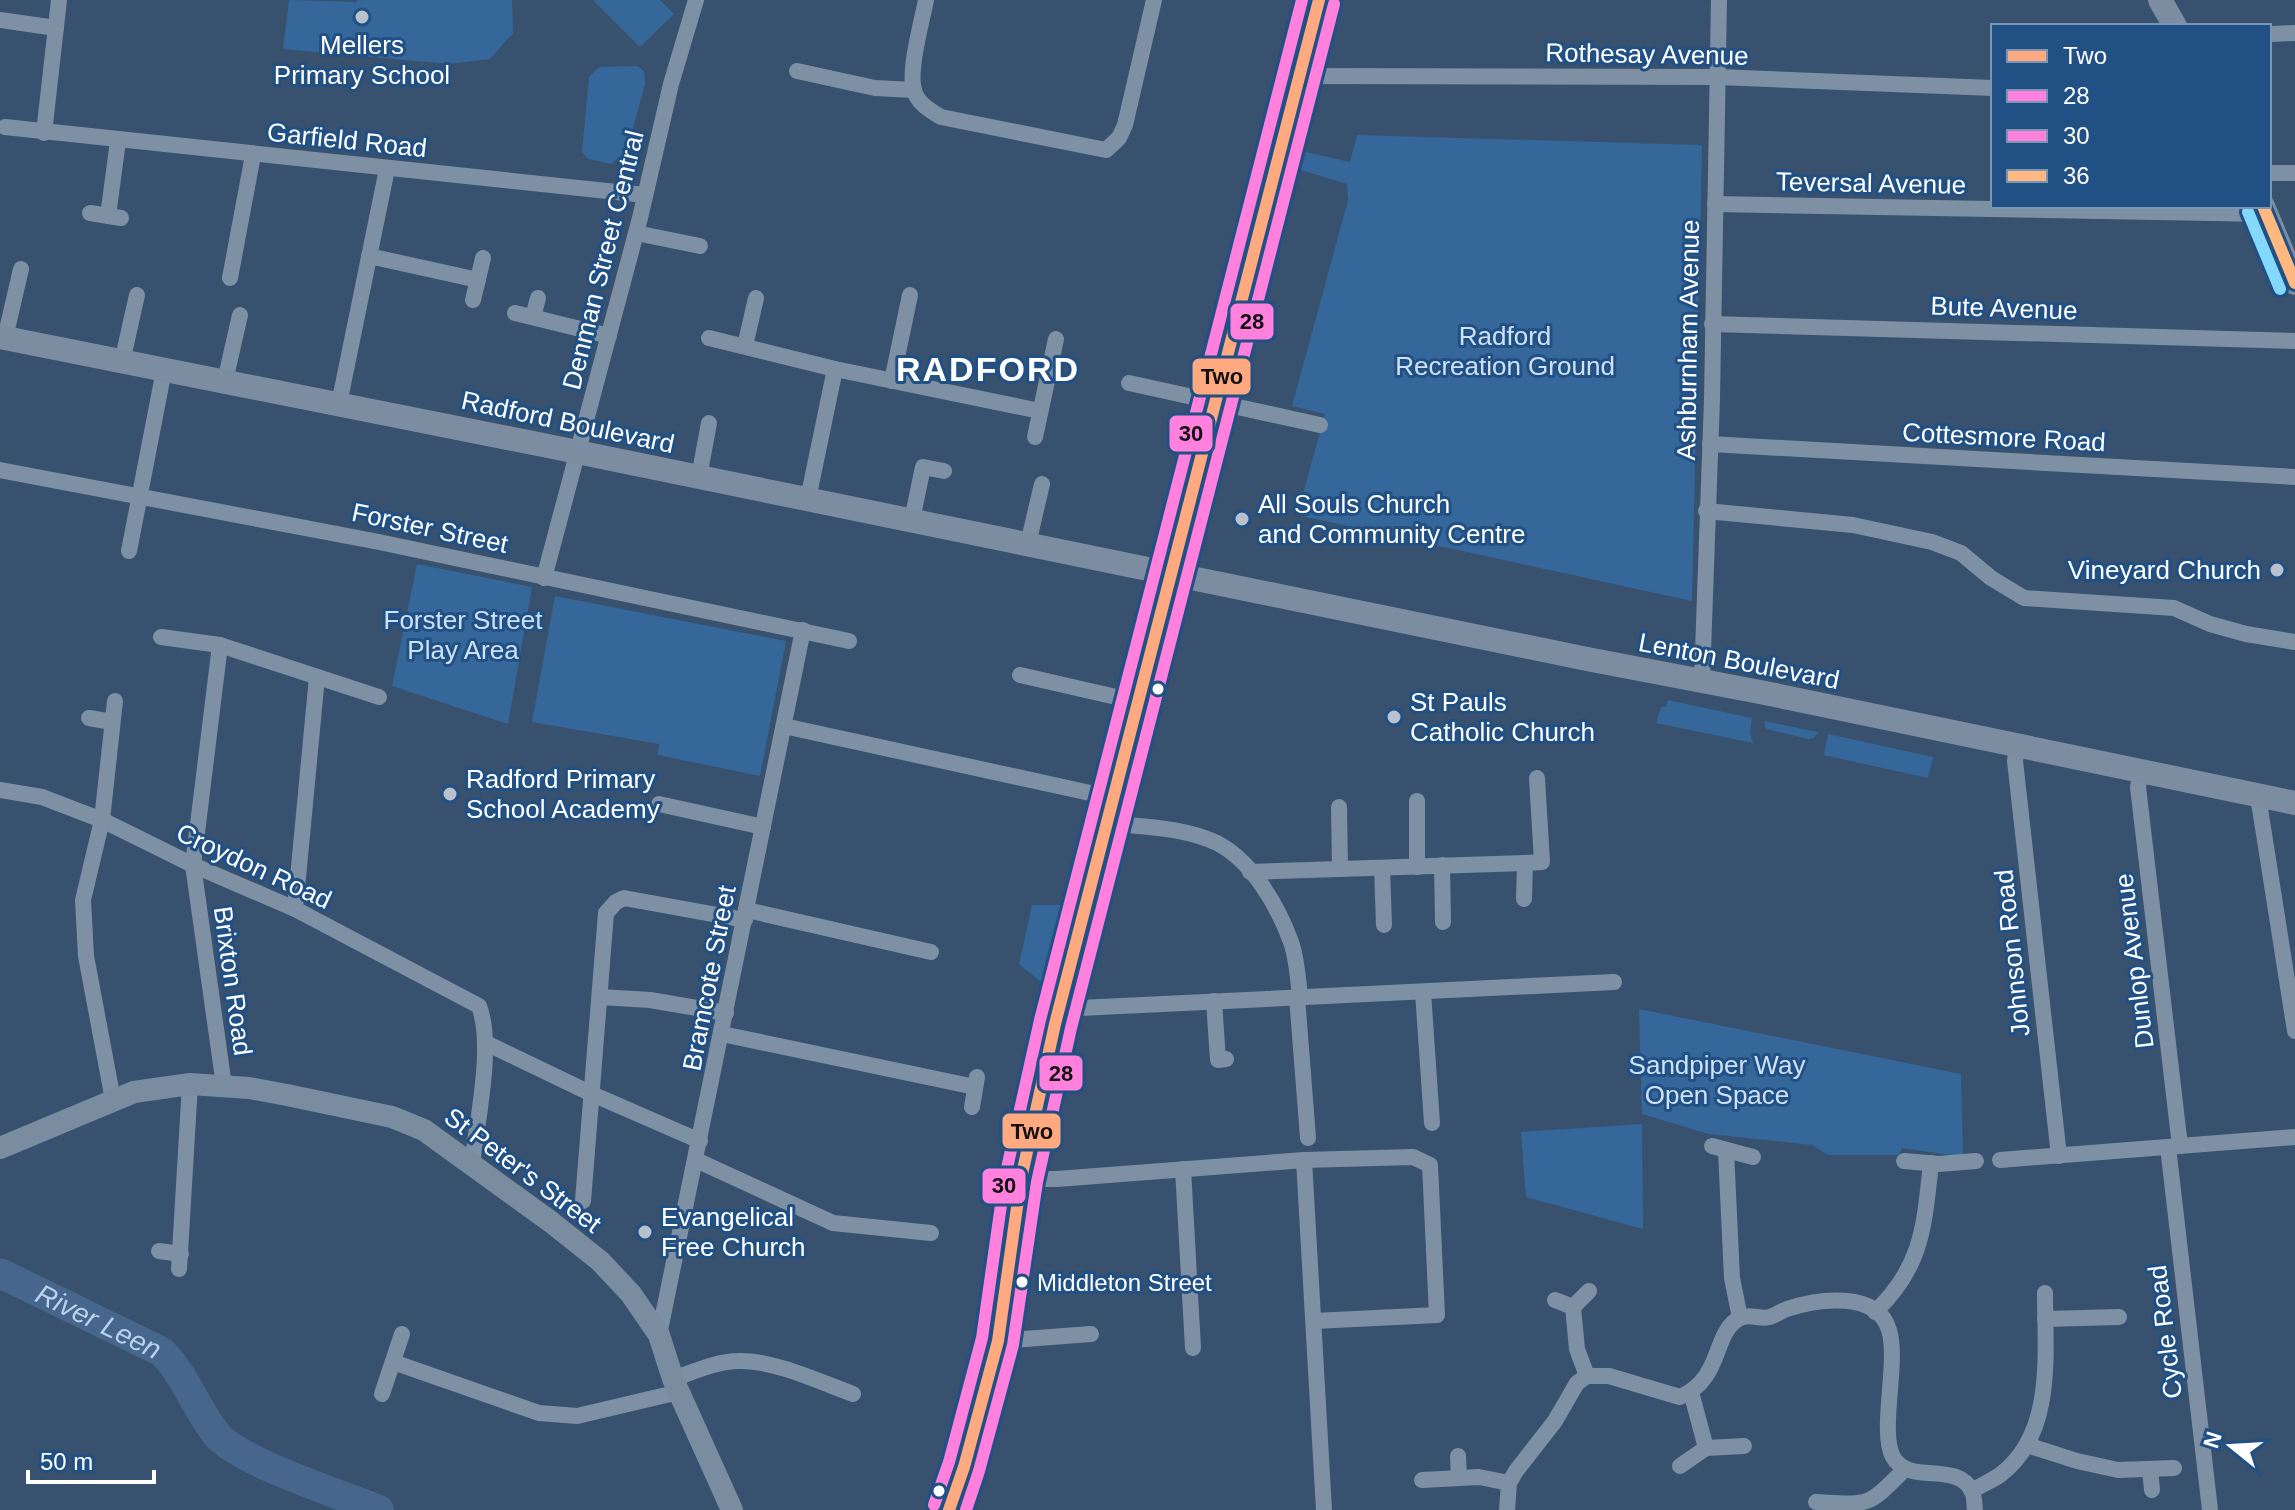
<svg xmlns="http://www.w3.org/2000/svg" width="2295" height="1510" font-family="Helvetica,sans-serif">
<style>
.green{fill:#35679b}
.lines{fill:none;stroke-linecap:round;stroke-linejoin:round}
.river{stroke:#46668b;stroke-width:30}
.street{stroke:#7e90a4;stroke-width:16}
.secondary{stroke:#798ca0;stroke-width:22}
.primary{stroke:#7d8da1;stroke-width:24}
.bus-1-casing{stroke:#215085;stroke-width:18}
.bus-2-casing{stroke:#215085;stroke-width:18}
.bus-3-casing{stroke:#215085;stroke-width:18}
.bus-4-casing{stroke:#215085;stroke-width:18}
.bus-5-casing{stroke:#215085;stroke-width:18}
.bus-1{stroke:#ffa980;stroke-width:12}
.bus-2{stroke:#ff80dd;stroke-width:12}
.bus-3{stroke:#ff80dd;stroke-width:12}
.bus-4{stroke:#ffb980;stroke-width:12}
.bus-5{stroke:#83d8fc;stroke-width:12}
.poi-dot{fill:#b9c2cc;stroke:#215085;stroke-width:3}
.bus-dot{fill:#fff;stroke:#215085;stroke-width:3}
.labels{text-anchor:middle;stroke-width:6;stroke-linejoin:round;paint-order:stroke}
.bus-label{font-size:24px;fill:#fff;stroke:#215085;text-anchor:start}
.poi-label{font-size:26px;fill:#fff;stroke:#215085;text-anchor:start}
.street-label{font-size:26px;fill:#fff;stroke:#215085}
.park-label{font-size:26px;fill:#cee2f7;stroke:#215085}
.water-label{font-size:28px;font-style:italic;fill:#b6d2f0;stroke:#215085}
.district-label{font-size:34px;font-weight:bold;letter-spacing:2px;fill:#fff;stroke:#215085}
.line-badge{stroke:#215085;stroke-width:3}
.pale-badge-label{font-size:22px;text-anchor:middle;font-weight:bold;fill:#111}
</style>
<rect width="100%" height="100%" fill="#38516e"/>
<!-- green -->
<g class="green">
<path d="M 289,0 L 356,2 L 357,0 L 512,0 L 513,33 L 490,59 L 449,64 L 283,49 Z"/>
<path d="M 593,0 L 660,0 L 674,14 L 640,47 Z"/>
<path d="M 637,66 L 644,71 L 645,84 L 627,151 L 611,164 L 588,159 L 582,152 L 589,77 L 599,67 Z"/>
<path d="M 1357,135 L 1702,145 L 1692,601 L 1297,515 L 1325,414 L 1292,406 L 1348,200 L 1347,184 L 1301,170 L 1306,152 L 1350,162 Z"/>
<path d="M 417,564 L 532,587 L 508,724 L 392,686 Z"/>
<path d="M 555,596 L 786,641 L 760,776 L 658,755 L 659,744 L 532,722 Z"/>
<path d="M 1668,700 L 1752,718 L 1750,733 L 1753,743 L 1656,723 L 1661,707 L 1666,707 Z"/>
<path d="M 1764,721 L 1818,732 L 1814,738 L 1808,739 L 1766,729 Z"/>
<path d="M 1828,734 L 1933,757 L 1928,778 L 1824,755 Z"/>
<path d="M 1032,905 L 1061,905 L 1041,982 L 1019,964 Z"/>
<path d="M 1639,1009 L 1961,1074 L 1963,1157 L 1902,1148 L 1899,1155 L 1828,1155 L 1812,1145 L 1709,1134 L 1642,1114 Z"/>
<path d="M 1642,1124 L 1643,1229 L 1526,1197 L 1521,1132 Z"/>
</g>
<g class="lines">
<!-- river -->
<path class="river" id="s1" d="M 0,1273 L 162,1352 C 186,1376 196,1409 217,1435 C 240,1462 342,1495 379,1510"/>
<!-- street -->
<g class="street">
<path d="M 926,0 C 922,21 908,71 914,90 C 917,103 931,111 941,117 L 1106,150 L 1119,138 L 1125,125 L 1154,0"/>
<path d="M 0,20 L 56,28"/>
<path d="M 2269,34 L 2295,33"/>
<path d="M 797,71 L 875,88 L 914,90"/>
<path d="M 1299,76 L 1718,77 L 1993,88"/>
<path d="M 5,127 L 645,195"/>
<path d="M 44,133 L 59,0"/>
<path d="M 2269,173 L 2295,173"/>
<path d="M 1715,204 L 2266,214"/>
<path d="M 90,213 L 121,218"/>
<path d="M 108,216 L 118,141"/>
<path d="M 636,233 L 700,246"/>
<path d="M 369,256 L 478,280"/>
<path d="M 230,278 L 253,155"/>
<path d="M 473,300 L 483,258"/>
<path d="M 515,313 L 609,336"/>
<path d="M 533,317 L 538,298"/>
<path d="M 1712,324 L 2295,341"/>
<path d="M 5,338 L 21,269"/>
<path d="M 709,338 L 835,369 L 1040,411"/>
<path d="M 745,346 L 756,298"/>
<path d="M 122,362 L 137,295"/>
<path d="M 225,381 L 240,315"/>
<path d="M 892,381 L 910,295"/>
<path d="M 1129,383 L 1320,425"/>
<path d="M 339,404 L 387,169"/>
<path d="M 1035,437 L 1056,339"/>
<path d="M 1710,444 L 2295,477"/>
<path d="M 0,470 L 379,542 L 849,641"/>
<path d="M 699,477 L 709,423"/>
<path d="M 808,499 L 835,369"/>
<path d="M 1706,511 L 1853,525 L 1932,542 L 1961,553 L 1991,578 L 2024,598 L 2174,608 L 2210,624 L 2246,634 L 2295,642"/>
<path d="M 912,520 L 923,467 L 944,471"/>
<path d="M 1028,544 L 1042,484"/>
<path d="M 129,551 L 164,370"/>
<path d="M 544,578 L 640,218 L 671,84 L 696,0"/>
<path d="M 161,637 L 220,645 L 379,697"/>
<path d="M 220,645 L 193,865 L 224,1086"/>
<path d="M 1020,675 L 1138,702"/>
<path d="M 1702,680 L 1712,399 L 1719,0"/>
<path d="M 89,718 L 112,722"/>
<path d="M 784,726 L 1113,798"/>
<path d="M 2017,746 L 2015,761 L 2059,1156"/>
<path d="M 2141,772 L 2138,787 L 2180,1146"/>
<path d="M 0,790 L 42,797 L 102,820 L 193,865 L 295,909 L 479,1006 C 494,1045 477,1122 472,1164"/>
<path d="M 2258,796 L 2295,1031"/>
<path d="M 1417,801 L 1417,867"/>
<path d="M 659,804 L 763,827"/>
<path d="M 1339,807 L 1340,869"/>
<path d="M 1107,823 C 1143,827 1184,827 1217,843 C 1252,861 1278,906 1291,942 C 1297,959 1298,979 1300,997"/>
<path d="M 1442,865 L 1443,922"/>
<path d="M 1382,868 L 1384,925"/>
<path d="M 1250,872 L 1525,863"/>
<path d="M 1524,899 L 1525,863 L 1542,862 L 1537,778"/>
<path d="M 295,909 L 317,677"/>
<path d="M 747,910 L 931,952"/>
<path d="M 1423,992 L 1432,1123"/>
<path d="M 600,997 L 650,1000 L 726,1013"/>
<path d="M 1297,997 L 1308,1138"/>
<path d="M 1214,1001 L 1218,1060 L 1226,1059"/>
<path d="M 1059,1009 L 1614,982"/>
<path d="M 722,1034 L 975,1087"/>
<path d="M 486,1043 L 592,1094 L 700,1141"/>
<path d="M 113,1100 L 86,956 L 83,900 L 102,820 L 115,701"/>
<path d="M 972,1107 L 977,1077"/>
<path d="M 1712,1146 L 1753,1157"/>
<path d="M 2168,1147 L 2210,1510"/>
<path d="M 1726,1151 L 1732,1278 L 1740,1318"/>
<path d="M 696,1160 L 833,1223 L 931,1233"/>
<path d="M 1304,1160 L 1324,1510"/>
<path d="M 2000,1160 L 2295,1137"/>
<path d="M 1904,1161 L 1939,1164 L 1976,1161"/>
<path d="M 1183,1169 L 1193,1348"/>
<path d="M 1021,1179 L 1057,1179 L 1304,1160 L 1413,1157 L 1430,1165 L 1437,1315 L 1314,1321"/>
<path d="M 583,1201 L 606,913 L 616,902 L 624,898 L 745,920"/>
<path d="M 159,1251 L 181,1254"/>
<path d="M 179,1269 L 190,1084"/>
<path d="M 1555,1300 L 1573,1307"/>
<path d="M 1875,1312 C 1923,1266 1924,1226 1931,1163"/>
<path d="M 2045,1319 L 2119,1317"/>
<path d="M 659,1335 L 803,630"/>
<path d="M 998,1341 L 1091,1334"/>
<path d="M 393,1362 L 539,1413 L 577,1416 L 679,1392"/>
<path d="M 1587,1376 L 1577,1349 L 1573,1307 L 1589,1291"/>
<path d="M 673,1379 C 693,1372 717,1361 739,1361 C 774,1360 820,1382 853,1394"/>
<path d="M 1691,1392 L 1706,1448"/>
<path d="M 382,1394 L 402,1334"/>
<path d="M 2027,1445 L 2077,1461 L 2118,1470 L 2174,1468"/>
<path d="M 1458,1456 L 1459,1478"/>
<path d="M 1680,1466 L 1706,1448 L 1744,1446"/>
<path d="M 2150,1469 L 2152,1490"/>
<path d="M 1422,1480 L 1479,1477 L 1509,1483"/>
<path d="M 1972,1491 C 1981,1485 1991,1481 2000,1475 C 2055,1434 2045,1354 2045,1293"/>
<path d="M 1816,1502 C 1871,1505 1867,1507 1905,1469"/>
<path d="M 1507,1510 L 1509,1483 L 1516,1471 L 1555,1421 L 1577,1383 L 1587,1376 L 1609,1376 L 1680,1397 C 1724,1378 1712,1332 1740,1318 C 1750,1313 1761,1320 1770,1317 C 1776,1315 1781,1311 1787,1309 C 1817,1299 1877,1290 1889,1330 C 1899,1362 1879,1431 1893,1457 C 1909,1486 1959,1460 1972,1492 C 1975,1497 1974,1505 1975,1510"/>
</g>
<!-- secondary -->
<path class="secondary" d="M 0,1148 L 134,1092 L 190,1084 L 249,1088 L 287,1095 L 392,1117 L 424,1130 L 551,1222 L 600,1261 L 631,1294 L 659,1335 L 673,1379 L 732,1510"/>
<!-- primary -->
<g class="primary">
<path d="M 2160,0 L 2175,26"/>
<path d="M 2263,206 L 2295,283"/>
<path d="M 0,337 L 543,445 L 1587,659 L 1765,693 L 2295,803"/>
<path d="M 949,1510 L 964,1467 L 998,1341 L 1021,1179 L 1055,1024 L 1319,0"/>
</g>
<defs>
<path id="bus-1" d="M 949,1510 L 964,1467 L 998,1341 L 1021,1179 L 1055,1024 L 1319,0"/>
<path id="bus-2" d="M 966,1510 L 979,1471 L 1013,1345 L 1037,1182 L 1071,1028 L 1334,4"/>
<path id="bus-3" d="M 934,1505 L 949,1462 L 982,1338 L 1005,1177 L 1040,1020 L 1302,0"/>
<path id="bus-4" d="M 2263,206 L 2295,283"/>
<path id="bus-5" d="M 2248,212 L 2280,289"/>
</defs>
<!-- bus-1 casing -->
<use href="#bus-1" class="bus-1-casing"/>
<!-- bus-2 casing -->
<use href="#bus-2" class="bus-2-casing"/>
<!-- bus-3 casing -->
<use href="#bus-3" class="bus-3-casing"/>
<!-- bus-4 casing -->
<use href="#bus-4" class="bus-4-casing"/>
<!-- bus-5 casing -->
<use href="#bus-5" class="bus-5-casing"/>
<!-- bus-1 -->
<use href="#bus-1" class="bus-1"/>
<!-- bus-2 -->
<use href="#bus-2" class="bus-2"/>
<!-- bus-3 -->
<use href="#bus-3" class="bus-3"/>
<!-- bus-4 -->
<use href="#bus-4" class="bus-4"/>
<!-- bus-5 -->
<use href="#bus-5" class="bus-5"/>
</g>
<!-- markers -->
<g class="poi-dot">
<circle cx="362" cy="17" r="8"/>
<circle cx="1242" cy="519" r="8"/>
<circle cx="2277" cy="570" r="8"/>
<circle cx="1394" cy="717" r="8"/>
<circle cx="450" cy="794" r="8"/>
<circle cx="645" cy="1232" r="8"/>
</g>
<g class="bus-dot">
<circle cx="1158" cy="689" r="7"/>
<circle cx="1022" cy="1282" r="7"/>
<circle cx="939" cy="1491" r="7"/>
</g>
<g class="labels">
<!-- bus labels -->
<g class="bus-label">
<text x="1037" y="1291">Middleton Street</text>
</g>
<!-- poi labels -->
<g class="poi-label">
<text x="362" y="54" text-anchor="middle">Mellers<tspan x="362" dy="30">Primary School</tspan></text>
<text x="1258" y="513">All Souls Church<tspan x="1258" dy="30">and Community Centre</tspan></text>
<text x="2261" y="579" text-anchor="end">Vineyard Church</text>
<text x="1410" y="711">St Pauls<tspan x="1410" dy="30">Catholic Church</tspan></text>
<text x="466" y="788">Radford Primary<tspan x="466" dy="30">School Academy</tspan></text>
<text x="661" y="1226">Evangelical<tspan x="661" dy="30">Free Church</tspan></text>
</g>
<!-- street labels -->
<g class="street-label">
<text transform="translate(1647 54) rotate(1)" y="9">Rothesay Avenue</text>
<text transform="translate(347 140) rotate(6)" y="9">Garfield Road</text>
<text transform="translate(1871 183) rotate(1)" y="9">Teversal Avenue</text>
<text transform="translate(603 260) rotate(-76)" y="9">Denman Street Central</text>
<text transform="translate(2004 308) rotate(2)" y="9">Bute Avenue</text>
<text transform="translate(1688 340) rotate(-89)" y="9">Ashburnham Avenue</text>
<text transform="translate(568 422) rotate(12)" y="9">Radford Boulevard</text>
<text transform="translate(2004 437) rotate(3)" y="9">Cottesmore Road</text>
<text transform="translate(430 528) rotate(12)" y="9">Forster Street</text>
<text transform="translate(1739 661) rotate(11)" y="9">Lenton Boulevard</text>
<text transform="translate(254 866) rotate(25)" y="9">Croydon Road</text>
<text transform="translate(2012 953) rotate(-96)" y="9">Johnson Road</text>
<text transform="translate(2134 961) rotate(-97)" y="9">Dunlop Avenue</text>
<text transform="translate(709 978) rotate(-79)" y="9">Bramcote Street</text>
<text transform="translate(233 981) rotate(82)" y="9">Brixton Road</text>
<text transform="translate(523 1170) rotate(37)" y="9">St Peter's Street</text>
<text transform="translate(2165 1332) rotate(-97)" y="9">Cycle Road</text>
</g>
<!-- park labels -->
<g class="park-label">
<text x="1505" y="345">Radford<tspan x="1505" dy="30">Recreation Ground</tspan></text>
<text x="463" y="629">Forster Street<tspan x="463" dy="30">Play Area</tspan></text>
<text x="1717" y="1074">Sandpiper Way<tspan x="1717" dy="30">Open Space</tspan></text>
</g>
<!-- water labels -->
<g class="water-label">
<text dy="10" stroke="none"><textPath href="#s1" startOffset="110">River Leen</textPath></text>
</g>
<!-- district labels -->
<g class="district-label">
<text x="988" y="381">RADFORD</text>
</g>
</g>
<g class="line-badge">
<rect x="1229" y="302" width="46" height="39" rx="8" fill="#ff80dd"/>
<rect x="1191" y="357" width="61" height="39" rx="8" fill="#ffa980"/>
<rect x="1168" y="414" width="46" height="39" rx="8" fill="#ff80dd"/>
<rect x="1038" y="1054" width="46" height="38" rx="8" fill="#ff80dd"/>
<rect x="1001" y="1112" width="61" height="38" rx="8" fill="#ffa980"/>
<rect x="981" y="1167" width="46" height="38" rx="8" fill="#ff80dd"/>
</g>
<g class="pale-badge-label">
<text x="1252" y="329">28</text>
<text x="1222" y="384">Two</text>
<text x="1191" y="441">30</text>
<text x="1061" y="1081">28</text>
<text x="1032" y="1139">Two</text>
<text x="1004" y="1193">30</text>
</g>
<!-- legend -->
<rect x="1991" y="24" width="280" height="184" fill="#215085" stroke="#7a96b6" stroke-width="2"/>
<rect x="2007" y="50" width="40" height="12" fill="#ffa980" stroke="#7a96b6" stroke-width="2"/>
<text x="2063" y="64" font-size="24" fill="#ffffff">Two</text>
<rect x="2007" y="90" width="40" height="12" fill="#ff80dd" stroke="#7a96b6" stroke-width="2"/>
<text x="2063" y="104" font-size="24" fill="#ffffff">28</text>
<rect x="2007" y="130" width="40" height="12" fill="#ff80dd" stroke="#7a96b6" stroke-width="2"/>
<text x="2063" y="144" font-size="24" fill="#ffffff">30</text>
<rect x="2007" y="170" width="40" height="12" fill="#ffb980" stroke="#7a96b6" stroke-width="2"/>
<text x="2063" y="184" font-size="24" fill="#ffffff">36</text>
<!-- north arrow -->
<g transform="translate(2231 1446) rotate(288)" stroke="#215085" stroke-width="6" paint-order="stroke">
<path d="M0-6L14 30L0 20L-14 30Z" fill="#ffffff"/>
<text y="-12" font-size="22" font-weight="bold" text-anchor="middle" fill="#ffffff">N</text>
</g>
<!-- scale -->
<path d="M28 1470v12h126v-12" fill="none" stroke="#ffffff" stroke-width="4"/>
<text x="40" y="1470" font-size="24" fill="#ffffff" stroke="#215085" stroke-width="6" paint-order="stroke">50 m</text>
</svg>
